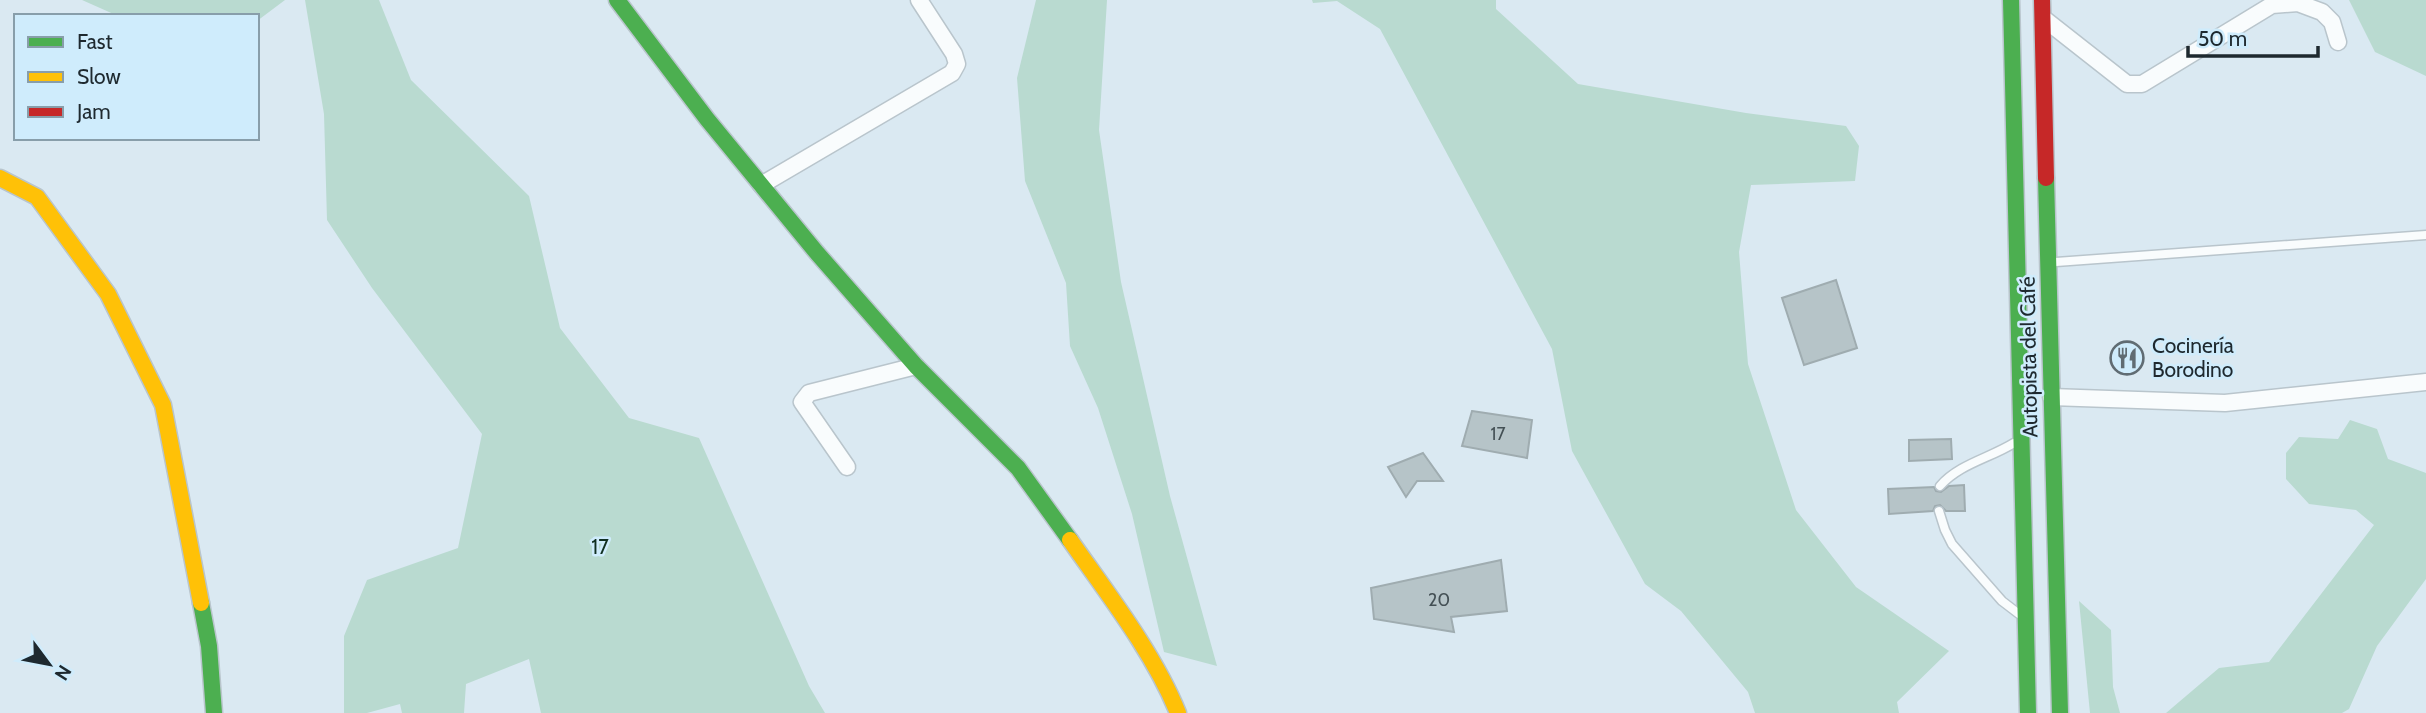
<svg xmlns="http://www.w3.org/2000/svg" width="2426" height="713" font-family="Cabin,sans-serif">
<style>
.green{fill:#b9dad0}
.building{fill:#b6c4c8;stroke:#9facb0;stroke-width:2}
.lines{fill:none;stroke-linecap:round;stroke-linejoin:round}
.lane-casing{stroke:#b9c5cc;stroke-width:11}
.street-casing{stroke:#b9c5cc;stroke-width:19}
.fast-casing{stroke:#b9c5cc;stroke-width:19}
.slow-casing{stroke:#b9c5cc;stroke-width:19}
.jam-casing{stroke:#b9c5cc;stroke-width:19}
.lane{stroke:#f9fcfd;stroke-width:8}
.street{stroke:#f9fcfd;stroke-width:16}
.fast{stroke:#4caf50;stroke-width:16}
.slow{stroke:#ffc107;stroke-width:16}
.jam{stroke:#c62828;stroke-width:16}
.labels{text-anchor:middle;stroke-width:5;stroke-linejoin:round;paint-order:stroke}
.number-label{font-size:18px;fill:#445055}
.poi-label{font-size:21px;fill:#1e292f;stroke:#cfecfc;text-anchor:start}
.street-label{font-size:21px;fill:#1e292f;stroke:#cfecfc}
.park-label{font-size:21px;fill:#113022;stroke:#cfecfc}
</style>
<rect width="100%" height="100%" fill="#dae9f2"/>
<!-- green -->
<g class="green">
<path d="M 82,0 L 285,0 L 257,21 L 257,16 L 118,16 Z"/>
<path d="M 305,0 L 379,0 L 411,80 L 529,196 L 560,328 L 629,418 L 699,438 L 809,686 L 825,713 L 541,713 L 529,659 L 466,684 L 464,713 L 402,713 L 400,704 L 367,713 L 344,713 L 344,636 L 367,580 L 458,548 L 482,434 L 372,288 L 327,220 L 324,114 Z"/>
<path d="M 1036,0 L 1107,0 L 1099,130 L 1121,282 L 1170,496 L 1217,666 L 1164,652 L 1132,514 L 1098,408 L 1070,346 L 1066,283 L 1025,181 L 1017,78 Z"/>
<path d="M 1312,0 L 1496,0 L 1496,9 L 1578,84 L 1746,113 L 1846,126 L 1859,146 L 1855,181 L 1751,185 L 1739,252 L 1748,364 L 1796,510 L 1856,587 L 1949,651 L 1897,702 L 1899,713 L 1755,713 L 1748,692 L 1681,611 L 1645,584 L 1572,451 L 1552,349 L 1380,29 L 1337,1 L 1313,3 Z"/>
<path d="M 2349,0 L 2426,0 L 2426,76 L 2375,52 Z"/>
<path d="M 2350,420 L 2377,429 L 2388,459 L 2426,473 L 2426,579 L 2377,646 L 2349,709 L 2342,713 L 2166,713 L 2219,668 L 2269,662 L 2374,525 L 2356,510 L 2309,504 L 2286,479 L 2286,453 L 2299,437 L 2338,439 Z"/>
<path d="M 2079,601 L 2111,630 L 2113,687 L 2120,713 L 2090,713 Z"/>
</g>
<!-- building -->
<g class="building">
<path d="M 1836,280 L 1857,348 L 1804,365 L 1782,298 Z"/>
<path d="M 1472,411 L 1532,420 L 1527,458 L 1462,446 Z"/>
<path d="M 1951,439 L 1952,459 L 1909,461 L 1909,440 Z"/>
<path d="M 1423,453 L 1443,481 L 1417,481 L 1406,497 L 1388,467 Z"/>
<path d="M 1964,485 L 1965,511 L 1946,511 L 1940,505 L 1935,506 L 1933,511 L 1889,514 L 1888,489 L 1934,487 L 1936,491 L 1941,492 L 1949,486 Z"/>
<path d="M 1501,560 L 1507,611 L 1451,617 L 1454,632 L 1374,619 L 1371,588 Z"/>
</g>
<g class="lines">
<defs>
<g id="lane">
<path d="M 2056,262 L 2426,235"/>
<path d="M 1940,486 C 1959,464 1990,458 2014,443"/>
<path d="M 1939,511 L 1945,530 L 1952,544 L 2002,601 L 2019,614"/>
</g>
<g id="street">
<path d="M 2043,18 L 2127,84 L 2142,84 L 2272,5 L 2298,3 L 2322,12 L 2332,22 L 2338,42"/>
<path d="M 761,185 L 952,73 L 957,64 L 954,54 L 919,0"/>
<path d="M 2051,397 L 2225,403 L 2426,382"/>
<path d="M 847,467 L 802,402 L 809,393 L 916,366"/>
</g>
<g id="fast">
<path d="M 617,0 L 707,119 L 817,253 L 916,366 L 1018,468 L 1070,540"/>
<path d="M 2011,0 L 2028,713"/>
<path d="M 2046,178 L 2060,713"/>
<path d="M 201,603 L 209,646 L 214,713"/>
</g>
<g id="slow">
<path d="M 0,178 L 37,197 L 108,294 L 163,405 L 201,603"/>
<path d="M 1070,540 C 1107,593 1154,653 1178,713"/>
</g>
<path id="jam" d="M 2042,0 L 2046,178"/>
</defs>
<!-- lane casing -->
<use href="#lane" class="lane-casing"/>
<!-- street casing -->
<use href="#street" class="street-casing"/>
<!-- fast casing -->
<use href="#fast" class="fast-casing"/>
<!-- slow casing -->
<use href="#slow" class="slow-casing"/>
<!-- jam casing -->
<use href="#jam" class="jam-casing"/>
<!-- lane -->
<use href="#lane" class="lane"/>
<!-- street -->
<use href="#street" class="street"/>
<!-- fast -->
<use href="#fast" class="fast"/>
<!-- slow -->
<use href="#slow" class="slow"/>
<!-- jam -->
<use href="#jam" class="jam"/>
</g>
<!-- icons -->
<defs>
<symbol id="restaurant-ring" viewBox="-11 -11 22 22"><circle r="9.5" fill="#cfecfc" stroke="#606c73" stroke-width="1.5"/><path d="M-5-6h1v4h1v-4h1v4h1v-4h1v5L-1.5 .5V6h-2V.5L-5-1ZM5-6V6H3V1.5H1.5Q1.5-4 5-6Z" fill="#606c73"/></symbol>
</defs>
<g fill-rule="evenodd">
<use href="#restaurant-ring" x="2108" y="339" width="38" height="38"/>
</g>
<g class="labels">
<!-- number labels -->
<g class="number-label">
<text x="1498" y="440">17</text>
<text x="1439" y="606">20</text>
</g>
<!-- poi labels -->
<g class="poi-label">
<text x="2152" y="353">Cocinería<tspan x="2152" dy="24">Borodino</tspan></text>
</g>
<!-- street labels -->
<g class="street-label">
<text transform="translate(2029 357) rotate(-91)" y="7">Autopista del Café</text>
</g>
<!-- park labels -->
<g class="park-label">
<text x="600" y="554">17</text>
</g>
</g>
<!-- legend -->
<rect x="14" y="14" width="245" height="126" fill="#cfecfc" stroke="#889eaa" stroke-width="2"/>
<rect x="28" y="37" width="35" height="10" fill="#4caf50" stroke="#889eaa" stroke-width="2"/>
<text x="77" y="49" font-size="21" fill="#1e292f">Fast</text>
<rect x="28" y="72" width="35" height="10" fill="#ffc107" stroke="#889eaa" stroke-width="2"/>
<text x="77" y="84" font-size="21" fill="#1e292f">Slow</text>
<rect x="28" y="107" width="35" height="10" fill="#c62828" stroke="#889eaa" stroke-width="2"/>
<text x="77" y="119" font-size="21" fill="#1e292f">Jam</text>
<!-- north arrow -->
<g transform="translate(49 664) rotate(122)" stroke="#cfecfc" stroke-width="5" paint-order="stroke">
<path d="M0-5L12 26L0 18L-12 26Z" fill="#1e292f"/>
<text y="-10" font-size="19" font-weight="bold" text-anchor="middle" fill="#1e292f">N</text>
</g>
<!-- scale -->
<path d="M2188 46v10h130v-10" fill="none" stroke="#1e292f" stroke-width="3.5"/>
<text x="2198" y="46" font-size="21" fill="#1e292f" stroke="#cfecfc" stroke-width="5" paint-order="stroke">50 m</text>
</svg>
